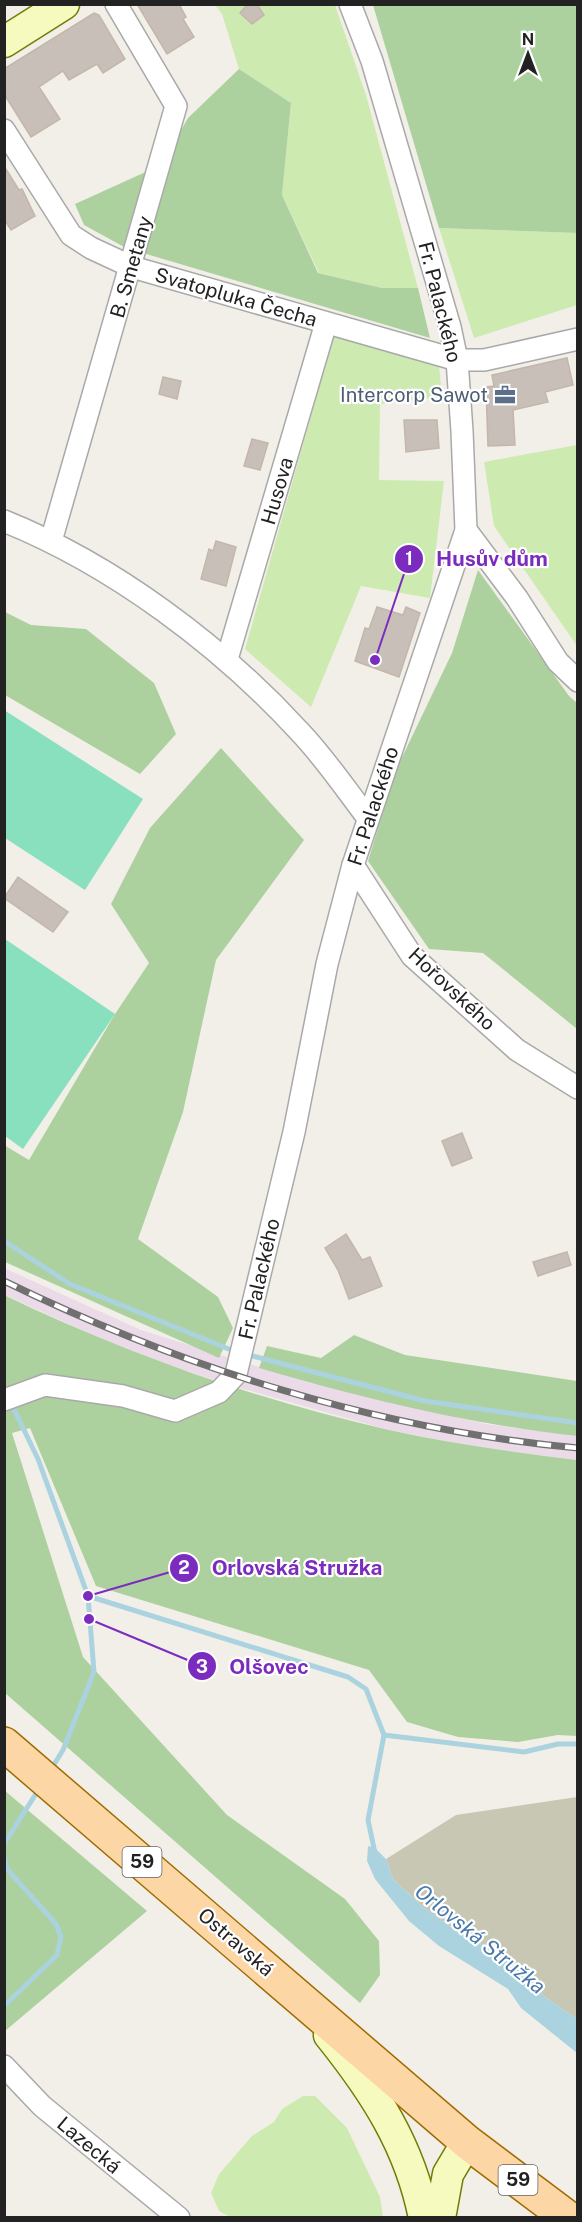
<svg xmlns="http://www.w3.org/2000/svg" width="582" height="2222" font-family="'Public Sans',sans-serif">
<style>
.industrial{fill:#ebdbe8}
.construction{fill:#c7c7b4}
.grass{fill:#cdebb0}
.forest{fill:#add19e}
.pitch{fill:#88e0be}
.water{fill:#aad3df}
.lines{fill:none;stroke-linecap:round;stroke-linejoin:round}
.stream{stroke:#aad3df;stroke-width:5}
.building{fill:#c7bfb8;stroke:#c4b6ab;stroke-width:1.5}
.street-casing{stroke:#a9a9a9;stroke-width:24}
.secondary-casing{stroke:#707d05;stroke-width:33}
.primary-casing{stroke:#a06b00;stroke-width:36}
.street{stroke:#fff;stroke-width:21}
.secondary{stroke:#f7fabf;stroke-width:30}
.primary{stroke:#fcd6a4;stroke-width:33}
.rail-casing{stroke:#707070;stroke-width:7}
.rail{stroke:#fff;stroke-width:4.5;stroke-dasharray:14;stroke-linecap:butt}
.labels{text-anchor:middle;stroke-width:4.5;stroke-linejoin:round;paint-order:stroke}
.shield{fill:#fff;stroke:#646464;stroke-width:1.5}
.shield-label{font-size:18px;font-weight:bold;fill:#222}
.street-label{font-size:20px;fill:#222;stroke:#fff}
.service-label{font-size:20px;fill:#4e5e75;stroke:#fff;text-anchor:end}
.water-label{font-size:21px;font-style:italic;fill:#4a7aab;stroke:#fff}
.leader{fill:none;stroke:#7b2cbf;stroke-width:2}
.callout-dot{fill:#7b2cbf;stroke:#fff;stroke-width:2}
.mark-label{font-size:18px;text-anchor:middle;font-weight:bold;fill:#fff}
.callout-label{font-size:21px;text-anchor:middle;font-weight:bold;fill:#7b2cbf;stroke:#fff;stroke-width:4.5;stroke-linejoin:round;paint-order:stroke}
</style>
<rect width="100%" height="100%" fill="#f2efe9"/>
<!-- industrial -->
<path class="industrial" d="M 4,1268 L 141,1330 L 310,1383 L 486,1424 L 577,1436 L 577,1460 L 482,1448 L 389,1430 L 233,1386 L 132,1353 L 5,1295 Z"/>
<!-- construction -->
<path class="construction" d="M 577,1797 L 577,2019 L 545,1997 L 529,1979 L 517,1972 L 506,1957 L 457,1931 L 424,1908 L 393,1879 L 386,1859 L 456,1815 Z"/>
<!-- grass -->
<g class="grass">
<path d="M 215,5 L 335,5 L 366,95 L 418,288 L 382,288 L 319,273 L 282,195 L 291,103 L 239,69 L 222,14 Z"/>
<path d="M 439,228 L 577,233 L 577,305 L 474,338 Z"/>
<path d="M 334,335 L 439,366 L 442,397 L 380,404 L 379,480 L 444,481 L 430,598 L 361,586 L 311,707 L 245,649 Z"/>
<path d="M 577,445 L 578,445 L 577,646 L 494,526 L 484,462 Z"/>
<path d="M 303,2096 L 315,2096 L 347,2128 L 380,2197 L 383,2217 L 232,2218 L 219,2211 L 211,2193 L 219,2174 L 252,2136 L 274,2122 L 282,2109 Z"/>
</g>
<!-- forest -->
<g class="forest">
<path d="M 373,5 L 577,5 L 577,233 L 439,228 Z"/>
<path d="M 239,69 L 291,103 L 282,195 L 318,273 L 382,288 L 418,288 L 430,338 L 126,248 L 84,225 L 75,204 L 161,165 L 188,118 Z"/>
<path d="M 478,570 L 569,696 L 577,703 L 577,1029 L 483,953 L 429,949 L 368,861 L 396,770 L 452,653 Z"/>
<path d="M 5,612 L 31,625 L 86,629 L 154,683 L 176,734 L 140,774 L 5,695 Z"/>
<path d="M 221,748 L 304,840 L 216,960 L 183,1112 L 138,1239 L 218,1297 L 233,1328 L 219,1358 L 5,1262 L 4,1145 L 29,1160 L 115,1014 L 149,963 L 111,904 L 150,828 Z"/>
<path d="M 4,1295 C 127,1354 257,1400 389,1430 C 451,1444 515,1452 577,1460 L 577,1736 L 558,1735 L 518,1742 L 458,1737 L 407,1722 L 369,1670 L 96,1586 L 30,1428 L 12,1433 L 83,1657 L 227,1815 L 345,1899 L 379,1941 L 380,1975 L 360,2003 L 5,1693 Z"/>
<path d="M 354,1335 L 405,1355 L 577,1381 L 577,1436 C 469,1424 364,1399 259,1368 L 267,1346 L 321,1358 Z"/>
<path d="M 4,1790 L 147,1911 L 5,2031 L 4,2030 Z"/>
</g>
<!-- pitch -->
<g class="pitch">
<path d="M 4,710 L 143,799 L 85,890 L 5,838 Z"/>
<path d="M 5,939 L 115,1014 L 23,1149 L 5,1136 Z"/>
</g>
<!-- water -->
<path class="water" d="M 368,1846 L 375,1848 L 386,1859 L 393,1879 L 424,1908 L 457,1931 L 506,1957 L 517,1972 L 529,1979 L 545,1997 L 577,2019 L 577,2053 L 521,2008 L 508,1989 L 439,1946 L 409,1921 L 375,1879 L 367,1861 Z"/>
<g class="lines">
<!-- stream -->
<g class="stream">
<path d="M 4,1241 L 70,1284 L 236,1352"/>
<path d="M 245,1354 L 425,1401 L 578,1423"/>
<path d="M 11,1403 L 38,1459 L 88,1596 L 348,1677 L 366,1689 L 384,1735 L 368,1820 L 375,1853"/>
<path d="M 384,1735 L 524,1752 L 558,1744 L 578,1744"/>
<path d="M 50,1771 L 63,1750 L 94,1672 L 88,1596"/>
<path d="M 4,1844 L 39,1789"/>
<path d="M 4,1856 L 7,1869 L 56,1924 L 61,1937 L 57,1955 L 4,2006"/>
</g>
</g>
<!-- building -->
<g class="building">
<path d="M 137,4 L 179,4 L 186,17 L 183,19 L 194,37 L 167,54 Z"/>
<path d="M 248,4 L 257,4 L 264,15 L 252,24 L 240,13 Z"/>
<path d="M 94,13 L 99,15 L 125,59 L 103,73 L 97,64 L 69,80 L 63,71 L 39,87 L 60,119 L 31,137 L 4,94 L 4,69 Z"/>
<path d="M 4,166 L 19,190 L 22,189 L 35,216 L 11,230 L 4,219 Z"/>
<path d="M 567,358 L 573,385 L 545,392 L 548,402 L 513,410 L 515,445 L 488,446 L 486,387 L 494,386 L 492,375 Z"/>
<path d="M 163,377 L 181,381 L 177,399 L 159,394 Z"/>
<path d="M 404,420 L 437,420 L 439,448 L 406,452 Z"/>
<path d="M 252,439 L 268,443 L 260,470 L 244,466 Z"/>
<path d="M 216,541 L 236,547 L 226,586 L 201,579 L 209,549 L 213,551 Z"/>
<path d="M 377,607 L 403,615 L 406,607 L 420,613 L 399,677 L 355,661 L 365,628 L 369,629 Z"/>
<path d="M 18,877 L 68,912 L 53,932 L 4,898 Z"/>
<path d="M 462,1133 L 472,1158 L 452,1166 L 442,1141 Z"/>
<path d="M 346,1234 L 362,1260 L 370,1257 L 382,1286 L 349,1299 L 338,1270 L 325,1248 Z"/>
<path d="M 567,1252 L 571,1265 L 538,1276 L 533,1262 Z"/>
</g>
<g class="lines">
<defs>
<g id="street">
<path d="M 4,130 L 71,235 L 91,248 L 132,267 L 457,360 L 484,360 L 578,339"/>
<path d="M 4,521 C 113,565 220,645 299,731 C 324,757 345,788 367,817"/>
<path d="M 466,530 L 517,598 L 558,662 L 578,681"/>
<path d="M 51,541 L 176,106 L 116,4"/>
<path d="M 227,659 L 326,323"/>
<path d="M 353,865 L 412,956 L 517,1050 L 578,1088"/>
<path d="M 4,1400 L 45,1385 L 123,1396 L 175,1411 L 219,1392 L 236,1374 L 294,1132 L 327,964 L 353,865 L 466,530 L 462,431 L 457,360 L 450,327 L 372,61 L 350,4"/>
<path d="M 4,2066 L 42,2106 L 179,2218"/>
</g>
<g id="secondary">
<path d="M 4,42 L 64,4"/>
<path d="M 329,2035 C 374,2091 410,2146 424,2218"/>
<path d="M 440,2218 L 448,2174 L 467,2142"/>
</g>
<path id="primary" d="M 4,1744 L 467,2142 L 568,2218"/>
</defs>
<!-- street casing -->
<use href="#street" class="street-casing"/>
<!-- secondary casing -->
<use href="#secondary" class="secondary-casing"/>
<!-- primary casing -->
<use href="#primary" class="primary-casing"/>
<!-- street -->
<use href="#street" class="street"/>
<!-- secondary -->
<use href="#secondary" class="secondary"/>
<!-- primary -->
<use href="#primary" class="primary"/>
<defs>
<path id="rail" d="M 4,1281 C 182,1368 380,1430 578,1448"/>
</defs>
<!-- rail casing -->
<use href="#rail" class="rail-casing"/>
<!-- rail -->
<use href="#rail" class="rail"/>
</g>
<!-- icons -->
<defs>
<symbol id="office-bare" viewBox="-9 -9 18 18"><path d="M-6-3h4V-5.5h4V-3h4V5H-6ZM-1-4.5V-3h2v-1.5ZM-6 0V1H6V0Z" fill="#5c6f8a" stroke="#fff" stroke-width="2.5" paint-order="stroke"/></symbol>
</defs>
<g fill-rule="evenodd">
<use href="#office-bare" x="490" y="380" width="30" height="30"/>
</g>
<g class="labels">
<!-- shield labels -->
<g class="shield">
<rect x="122.5" y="1847" width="39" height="30" rx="4.5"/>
<rect x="498.5" y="2165" width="39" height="30" rx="4.5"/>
</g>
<g class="shield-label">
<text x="142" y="1868">59</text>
<text x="518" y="2186">59</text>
</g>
<!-- street labels -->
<g class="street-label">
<text transform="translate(131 267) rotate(-74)" y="7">B. Smetany</text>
<text transform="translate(236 297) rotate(16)" y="7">Svatopluka Čecha</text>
<text transform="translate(440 302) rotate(76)" y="7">Fr. Palackého</text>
<text transform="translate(277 491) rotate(-74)" y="7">Husova</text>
<text transform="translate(373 806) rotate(-72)" y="7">Fr. Palackého</text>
<text transform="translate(452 989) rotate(43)" y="7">Hořovského</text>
<text transform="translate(259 1279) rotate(-77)" y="7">Fr. Palackého</text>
<text transform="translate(236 1942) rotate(41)" y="7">Ostravská</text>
<text transform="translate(89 2145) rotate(40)" y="7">Lazecká</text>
</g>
<!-- service labels -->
<g class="service-label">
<text x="488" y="402">Intercorp Sawot</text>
</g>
<!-- water labels -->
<g class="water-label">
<text transform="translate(480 1939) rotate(39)" y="7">Orlovská Stružka</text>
</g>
</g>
<!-- callouts -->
<path class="leader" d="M375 660L409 559M88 1596L184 1568M89 1619L202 1666"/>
<g class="callout-dot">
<circle cx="375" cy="660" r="6"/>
<circle cx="88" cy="1596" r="6"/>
<circle cx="89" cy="1619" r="6"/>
<circle cx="409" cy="559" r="15"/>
<circle cx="184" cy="1568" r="15"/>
<circle cx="202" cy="1666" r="15"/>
</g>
<g class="mark-label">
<text x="409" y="565">1</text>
<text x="184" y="1574">2</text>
<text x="202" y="1673">3</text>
</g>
<g class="callout-label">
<text x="492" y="566">Husův dům</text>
<text x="297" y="1575">Orlovská Stružka</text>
<text x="269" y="1674">Olšovec</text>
</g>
<!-- border -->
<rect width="582" height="2222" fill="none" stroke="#222222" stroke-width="12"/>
<!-- north arrow -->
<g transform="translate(528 54)" stroke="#ffffff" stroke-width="4.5" paint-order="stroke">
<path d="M0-4.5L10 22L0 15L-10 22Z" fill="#222222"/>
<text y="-9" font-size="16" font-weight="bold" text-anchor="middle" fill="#222222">N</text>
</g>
</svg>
